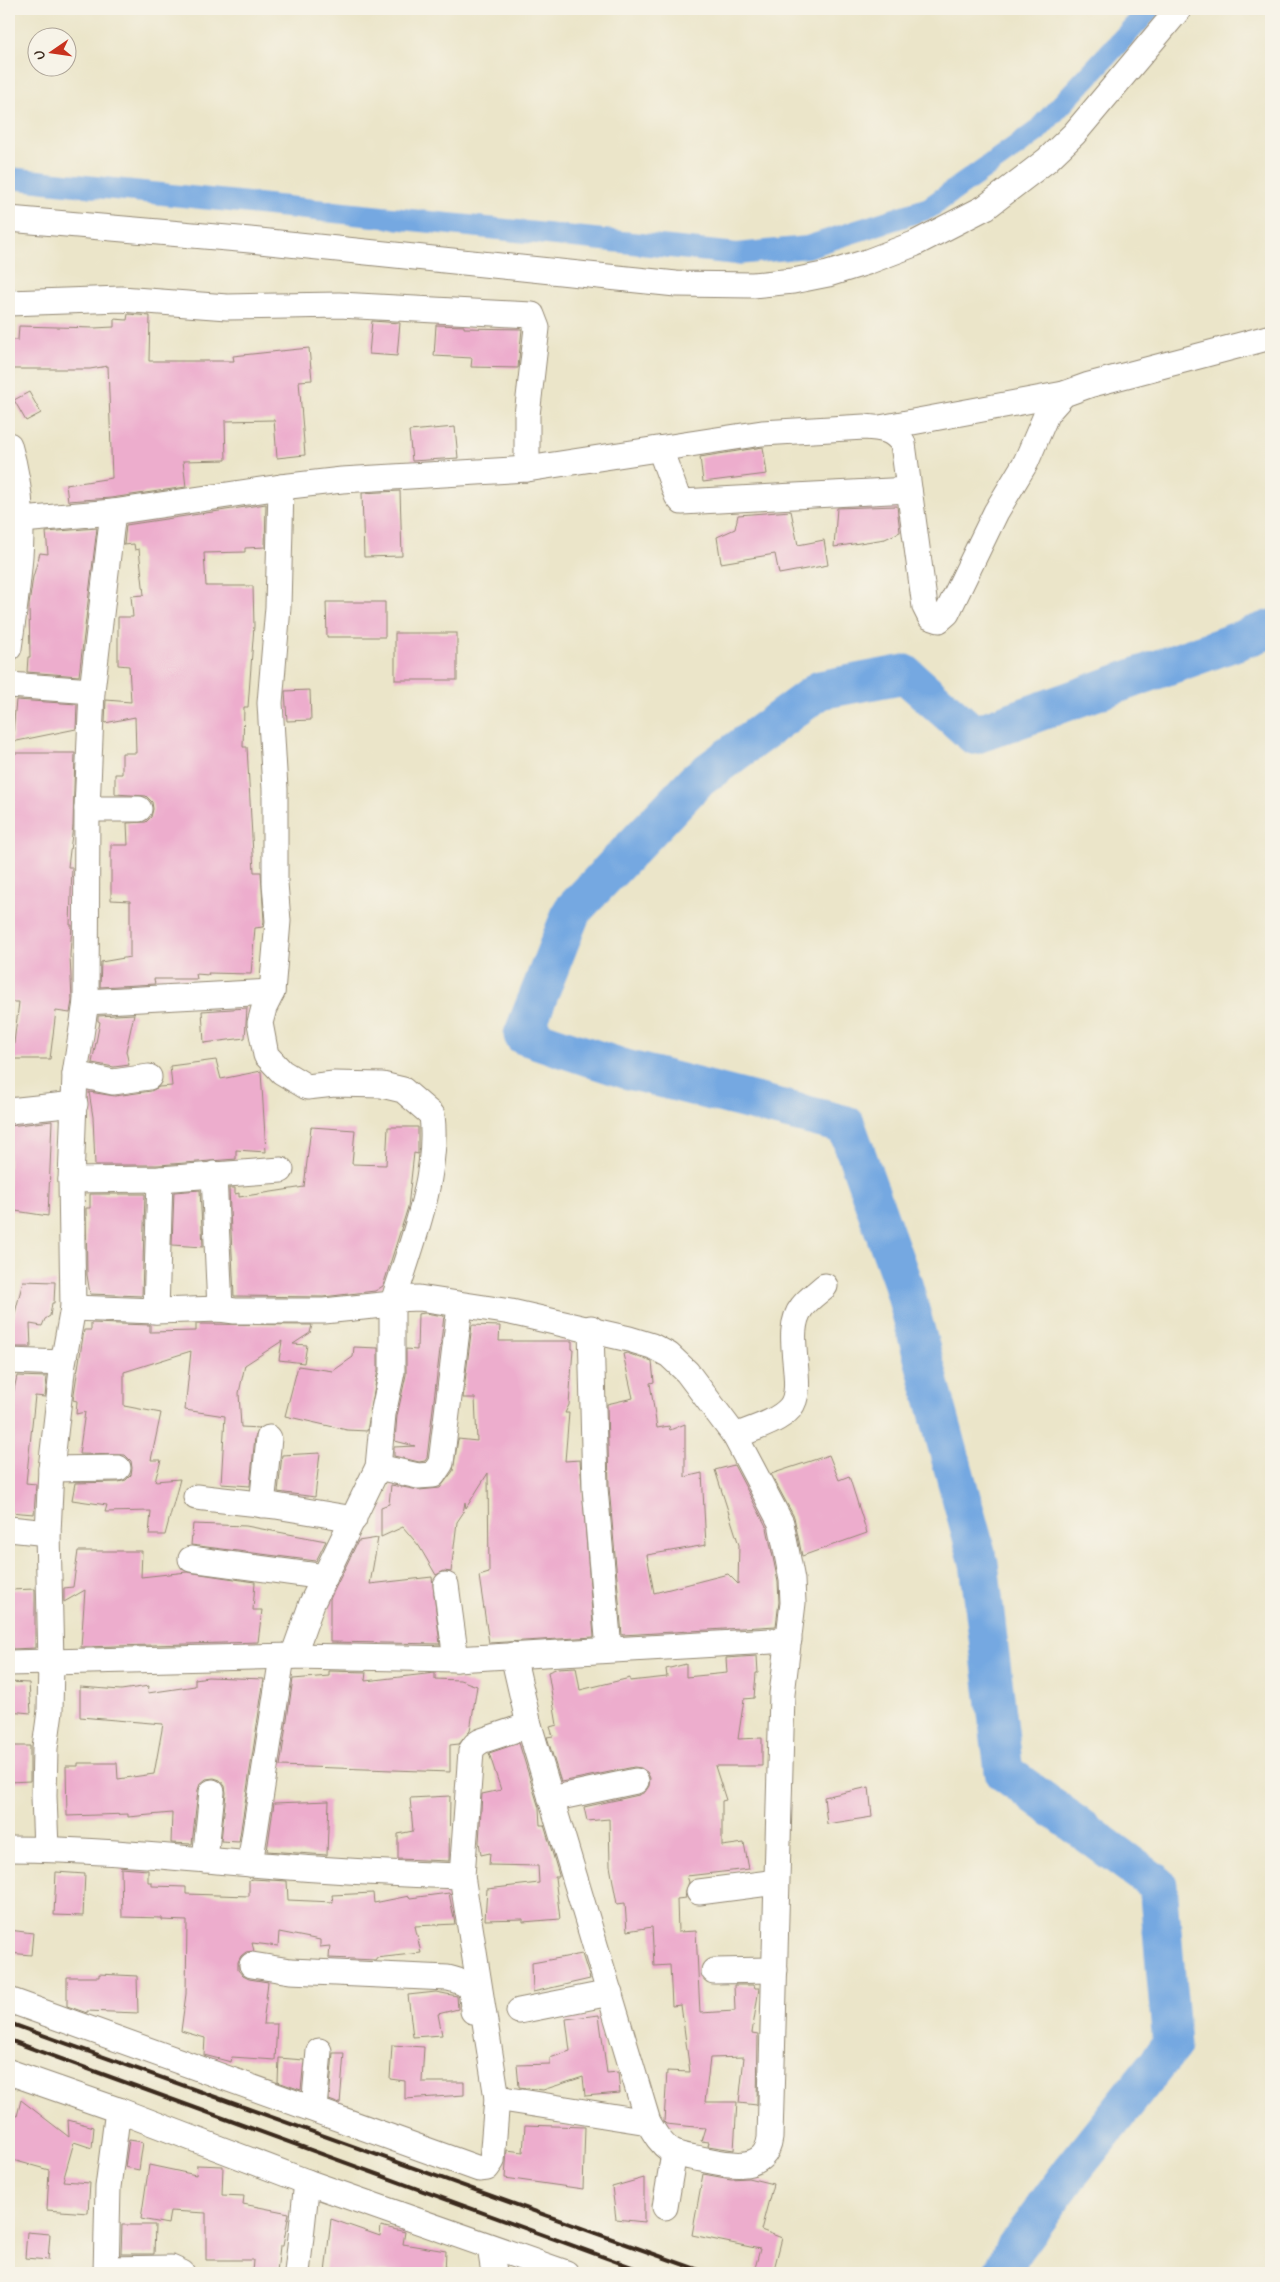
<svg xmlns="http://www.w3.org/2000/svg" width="1280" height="2282" font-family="Mynerve,sans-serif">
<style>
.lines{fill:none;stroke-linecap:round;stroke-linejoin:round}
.canal{stroke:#74a8e1;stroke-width:22}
.river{stroke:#74a8e1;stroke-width:39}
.building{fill:#edadcd}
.minor-casing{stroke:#938874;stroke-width:27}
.minor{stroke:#fff;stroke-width:25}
.rail{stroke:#3b2a1e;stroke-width:4}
</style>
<rect width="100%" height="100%" fill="#f7f3e8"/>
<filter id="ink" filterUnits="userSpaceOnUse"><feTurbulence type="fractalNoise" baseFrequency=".02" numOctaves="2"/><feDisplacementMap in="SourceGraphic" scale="10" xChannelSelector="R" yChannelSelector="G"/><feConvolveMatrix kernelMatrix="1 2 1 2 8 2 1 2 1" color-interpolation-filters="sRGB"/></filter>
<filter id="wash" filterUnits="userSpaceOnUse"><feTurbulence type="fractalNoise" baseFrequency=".0096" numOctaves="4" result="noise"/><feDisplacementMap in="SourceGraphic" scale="20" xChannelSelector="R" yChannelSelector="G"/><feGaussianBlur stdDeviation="1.12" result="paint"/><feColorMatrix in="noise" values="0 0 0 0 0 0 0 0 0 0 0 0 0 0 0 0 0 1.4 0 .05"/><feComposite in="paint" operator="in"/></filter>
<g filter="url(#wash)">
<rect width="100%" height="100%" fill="#ebe5c9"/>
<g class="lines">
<!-- canal -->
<path class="canal" d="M 9,178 L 737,254 L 807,247 L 929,208 L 1036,132 L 1150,9"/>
<!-- river -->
<path class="river" d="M 1003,2273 L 1013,2250 L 1070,2173 L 1172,2045 L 1158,1885 L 1004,1772 L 979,1563 L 903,1284 L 846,1125 L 625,1069 L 523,1035 L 572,911 L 697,780 L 820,690 L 905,674 L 974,735 L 1271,629"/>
</g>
<g id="blocks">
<!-- building -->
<g class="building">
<path d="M 128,314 L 150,316 L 149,361 L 234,361 L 233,356 L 309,348 L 312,380 L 299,381 L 305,455 L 277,458 L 274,420 L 225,421 L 226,460 L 183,461 L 186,487 L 111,498 L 68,501 L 66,485 L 112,478 L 108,366 L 90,369 L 9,369 L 9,340 L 18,340 L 19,326 L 94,328 L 114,327 L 114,319 L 127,320 Z"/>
<path d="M 372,321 L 400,323 L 397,356 L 369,354 Z"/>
<path d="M 436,325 L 464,326 L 464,328 L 522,329 L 518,368 L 471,367 L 472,358 L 434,356 Z"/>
<path d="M 29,392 L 41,413 L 26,421 L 14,400 Z"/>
<path d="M 455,427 L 458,458 L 412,461 L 409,431 Z"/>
<path d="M 763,447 L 767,474 L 703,482 L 700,457 Z"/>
<path d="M 400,491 L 402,556 L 364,557 L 362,493 Z"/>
<path d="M 266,504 L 265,547 L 245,548 L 245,552 L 204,553 L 206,586 L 253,586 L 254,626 L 248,707 L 244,707 L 243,747 L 247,747 L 254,872 L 261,872 L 264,921 L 263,927 L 255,928 L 251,974 L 208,973 L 209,975 L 196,974 L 197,979 L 154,979 L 155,984 L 100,987 L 101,962 L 130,957 L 130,901 L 111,900 L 111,845 L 128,845 L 127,823 L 146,822 L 151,817 L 153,809 L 152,802 L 146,796 L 115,794 L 115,774 L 122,774 L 122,753 L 136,753 L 135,717 L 105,723 L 106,700 L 131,702 L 129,666 L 118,665 L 118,617 L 133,617 L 131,596 L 144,595 L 139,549 L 135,550 L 134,544 L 124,545 L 126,525 Z"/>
<path d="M 897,506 L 900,532 L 885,539 L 834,547 L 837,508 Z"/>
<path d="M 791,511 L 798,545 L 824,540 L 828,565 L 779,574 L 775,554 L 721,563 L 717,537 L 735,529 L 738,515 Z"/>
<path d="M 97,528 L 79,676 L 27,672 L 28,657 L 30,657 L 29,605 L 33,577 L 40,553 L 48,554 L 46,532 Z"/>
<path d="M 326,602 L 385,602 L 385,637 L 327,637 Z"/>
<rect x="395" y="633" width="62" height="47"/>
<path d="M 310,690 L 311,720 L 287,721 L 285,691 Z"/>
<path d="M 16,700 L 77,704 L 76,729 L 12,742 Z"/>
<path d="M 9,753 L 75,753 L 73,826 L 68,867 L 72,867 L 70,925 L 72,925 L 70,955 L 72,1001 L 70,1013 L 56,1011 L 50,1059 L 12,1059 L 19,1002 L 9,1002 Z"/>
<path d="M 247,1008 L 245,1038 L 204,1043 L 202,1011 Z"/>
<path d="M 134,1014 L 126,1051 L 129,1065 L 114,1067 L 92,1063 L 100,1022 L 98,1021 L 98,1016 Z"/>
<path d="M 216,1060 L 221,1079 L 261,1071 L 266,1152 L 236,1150 L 236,1159 L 159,1165 L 95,1165 L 93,1117 L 89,1092 L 115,1096 L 151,1091 L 159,1087 L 172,1086 L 170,1066 Z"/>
<path d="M 52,1121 L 48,1216 L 9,1210 L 9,1126 Z"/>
<path d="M 311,1127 L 355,1130 L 352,1164 L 386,1165 L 388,1127 L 418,1127 L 418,1154 L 414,1153 L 408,1207 L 383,1286 L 375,1291 L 323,1297 L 234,1296 L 229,1188 L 235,1188 L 235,1194 L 239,1193 L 239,1197 L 304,1187 Z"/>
<path d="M 200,1190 L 203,1247 L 172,1245 L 174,1192 Z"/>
<path d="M 90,1194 L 145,1194 L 142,1296 L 90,1294 L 87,1275 L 86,1208 L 90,1208 Z"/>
<path d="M 23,1281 L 55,1282 L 54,1303 L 52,1303 L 50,1316 L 45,1319 L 42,1326 L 30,1324 L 31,1347 L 9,1347 L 9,1329 L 11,1329 Z"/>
<path d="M 425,1313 L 444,1316 L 427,1458 L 425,1461 L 419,1462 L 394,1456 L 394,1447 L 415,1446 L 395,1441 L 397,1416 L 406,1375 L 406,1349 L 417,1350 L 418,1314 Z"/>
<path d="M 91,1323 L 150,1325 L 150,1332 L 196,1331 L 196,1324 L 312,1325 L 310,1333 L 293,1344 L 307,1345 L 304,1363 L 279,1360 L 282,1341 L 245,1365 L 239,1393 L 241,1427 L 260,1428 L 255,1437 L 250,1486 L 221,1484 L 225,1416 L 185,1410 L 191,1351 L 124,1372 L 124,1406 L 161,1413 L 151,1460 L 161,1460 L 155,1481 L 180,1479 L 165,1535 L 149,1535 L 151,1511 L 105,1512 L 107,1505 L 72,1500 L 75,1483 L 119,1482 L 126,1480 L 131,1475 L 132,1468 L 131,1461 L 125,1455 L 79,1454 L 85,1412 L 76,1414 L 77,1401 L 73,1400 L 84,1330 L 91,1330 Z"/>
<path d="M 472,1325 L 500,1326 L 499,1341 L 572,1341 L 572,1349 L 573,1349 L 569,1405 L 565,1413 L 569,1413 L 565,1461 L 580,1460 L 594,1637 L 489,1643 L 479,1576 L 489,1573 L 488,1473 L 466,1508 L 465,1502 L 463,1513 L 457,1522 L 451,1572 L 444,1571 L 436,1575 L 419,1546 L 403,1527 L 381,1537 L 381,1507 L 389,1504 L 391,1485 L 419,1490 L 440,1488 L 453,1471 L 458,1439 L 477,1441 L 475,1398 L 463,1398 Z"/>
<path d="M 354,1347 L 378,1348 L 378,1370 L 367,1431 L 347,1430 L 285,1416 L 298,1366 L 333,1371 L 353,1357 Z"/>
<path d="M 627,1353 L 652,1362 L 654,1382 L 650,1383 L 657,1428 L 669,1426 L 670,1430 L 685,1424 L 685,1477 L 702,1473 L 706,1545 L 647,1555 L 654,1593 L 728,1574 L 738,1584 L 739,1545 L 715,1470 L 734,1465 L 767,1528 L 778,1582 L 779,1602 L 776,1626 L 622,1635 L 609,1487 L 607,1404 L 633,1398 L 623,1354 Z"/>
<path d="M 17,1376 L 47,1377 L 45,1397 L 35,1396 L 26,1483 L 36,1484 L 34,1514 L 9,1512 L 9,1393 L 13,1394 Z"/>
<path d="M 320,1453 L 315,1497 L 278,1492 L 282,1455 Z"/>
<path d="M 829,1455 L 839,1480 L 849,1476 L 867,1533 L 802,1556 L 794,1517 L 771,1474 Z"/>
<path d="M 193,1524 L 246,1526 L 326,1541 L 316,1561 L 191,1545 Z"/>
<path d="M 378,1538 L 370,1584 L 432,1577 L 440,1644 L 330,1642 L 330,1599 L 358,1541 Z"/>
<path d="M 78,1551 L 142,1551 L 141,1577 L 187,1572 L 255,1582 L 253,1610 L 262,1610 L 258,1642 L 81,1647 L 85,1590 L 64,1602 L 64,1588 L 73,1587 Z"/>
<path d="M 35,1589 L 35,1648 L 12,1649 L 12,1641 L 9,1641 L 9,1590 Z"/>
<path d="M 757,1656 L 758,1673 L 756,1673 L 754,1698 L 744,1699 L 738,1739 L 762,1738 L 762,1766 L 715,1766 L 726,1800 L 722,1801 L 722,1846 L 744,1843 L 749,1869 L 687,1876 L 689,1882 L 685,1893 L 686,1898 L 677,1899 L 678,1932 L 696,1931 L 700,2013 L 735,2011 L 734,1985 L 754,1985 L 755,1988 L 759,1988 L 752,2033 L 758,2034 L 757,2105 L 739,2103 L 744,2057 L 710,2058 L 705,2102 L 737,2102 L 734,2150 L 708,2146 L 709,2142 L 701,2141 L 705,2128 L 666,2124 L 664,2122 L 667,2071 L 690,2072 L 681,2005 L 672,2006 L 670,1965 L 654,1966 L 652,1927 L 627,1931 L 625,1903 L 617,1904 L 610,1866 L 609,1819 L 587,1821 L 584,1807 L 639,1795 L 645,1792 L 649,1786 L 650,1778 L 647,1772 L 641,1768 L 634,1767 L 561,1782 L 547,1737 L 553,1736 L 550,1727 L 557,1725 L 548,1672 L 558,1668 L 576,1667 L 580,1690 L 630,1678 L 630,1681 L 667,1677 L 666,1669 L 686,1664 L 686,1677 L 727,1673 L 726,1658 Z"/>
<path d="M 329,1671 L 366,1672 L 365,1681 L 435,1673 L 435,1679 L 460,1680 L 477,1686 L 470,1731 L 459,1744 L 450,1745 L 450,1772 L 280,1766 L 293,1679 L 329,1676 Z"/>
<path d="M 208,1677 L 264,1679 L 239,1842 L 221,1841 L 226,1793 L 225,1786 L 220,1780 L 214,1778 L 206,1779 L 200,1784 L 198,1790 L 192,1844 L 171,1843 L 172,1813 L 128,1817 L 128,1814 L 67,1816 L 66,1766 L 78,1766 L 78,1763 L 117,1763 L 118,1779 L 154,1774 L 163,1724 L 80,1717 L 80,1687 L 121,1690 L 149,1686 L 148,1693 L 195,1686 L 195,1679 Z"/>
<path d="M 9,1682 L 29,1683 L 31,1713 L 9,1711 Z"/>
<path d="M 519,1743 L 539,1808 L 540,1825 L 544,1825 L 559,1875 L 559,1877 L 555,1877 L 560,1919 L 523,1922 L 523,1919 L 485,1920 L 487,1889 L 539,1883 L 538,1866 L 489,1865 L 490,1853 L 481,1855 L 479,1842 L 482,1794 L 501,1790 L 489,1753 Z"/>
<path d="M 9,1746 L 30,1746 L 30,1781 L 9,1782 Z"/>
<path d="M 869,1787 L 872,1817 L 827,1824 L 824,1797 Z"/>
<path d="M 450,1796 L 449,1861 L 398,1859 L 398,1834 L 413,1831 L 410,1798 Z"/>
<path d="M 329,1801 L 327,1855 L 267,1851 L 274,1803 Z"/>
<path d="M 121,1868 L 148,1870 L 148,1882 L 152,1882 L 152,1886 L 186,1887 L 186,1894 L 249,1896 L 249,1880 L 252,1879 L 287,1881 L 288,1900 L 333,1902 L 332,1895 L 373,1893 L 374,1903 L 409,1896 L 410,1898 L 449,1893 L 455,1924 L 415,1926 L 421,1953 L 376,1958 L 376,1960 L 329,1958 L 330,1946 L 320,1947 L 320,1940 L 279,1932 L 278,1946 L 252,1943 L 254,1951 L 246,1952 L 241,1956 L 238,1962 L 238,1970 L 243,1976 L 249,1979 L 268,1982 L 263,2024 L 277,2024 L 275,2060 L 232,2057 L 231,2062 L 204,2055 L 205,2038 L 181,2031 L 186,1994 L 187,1921 L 162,1920 L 162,1918 L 122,1917 Z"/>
<path d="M 56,1872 L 85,1874 L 83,1916 L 54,1915 Z"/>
<path d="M 9,1930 L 33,1933 L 31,1955 L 9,1953 Z"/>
<path d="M 582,1954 L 590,1979 L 533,1992 L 532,1963 Z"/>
<path d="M 99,1974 L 137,1976 L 138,2013 L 87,2011 L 87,2013 L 67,2006 L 67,1977 L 99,1977 Z"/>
<path d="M 436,1992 L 457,1996 L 458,2009 L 438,2014 L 442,2035 L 413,2037 L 408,1995 Z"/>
<path d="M 599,2015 L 607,2073 L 618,2072 L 620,2093 L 585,2096 L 583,2077 L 543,2090 L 519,2087 L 517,2065 L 550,2064 L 550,2058 L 570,2051 L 566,2019 Z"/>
<path d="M 392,2045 L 424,2047 L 422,2082 L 464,2082 L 464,2095 L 405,2099 L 405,2081 L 390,2079 Z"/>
<path d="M 333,2053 L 344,2053 L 340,2104 L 329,2100 Z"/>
<path d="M 279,2058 L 304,2060 L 301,2090 L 278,2082 Z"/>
<path d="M 21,2100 L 69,2137 L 68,2120 L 94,2127 L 92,2148 L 74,2142 L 63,2181 L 90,2183 L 88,2213 L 47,2210 L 49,2170 L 9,2159 L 9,2114 L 17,2116 Z"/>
<path d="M 525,2125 L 585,2127 L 583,2189 L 505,2178 L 507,2150 L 523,2152 Z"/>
<path d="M 129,2140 L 143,2142 L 139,2170 L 125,2167 Z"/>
<path d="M 149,2165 L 196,2175 L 197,2165 L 223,2166 L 222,2195 L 244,2196 L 243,2204 L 289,2213 L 283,2246 L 280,2246 L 277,2273 L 252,2273 L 253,2260 L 206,2260 L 206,2213 L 170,2211 L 168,2224 L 141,2219 Z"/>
<path d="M 703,2174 L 731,2179 L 748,2178 L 773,2184 L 761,2230 L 782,2238 L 773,2273 L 755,2268 L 760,2249 L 692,2235 Z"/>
<path d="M 644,2178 L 644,2222 L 616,2219 L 612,2187 Z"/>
<path d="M 331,2219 L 380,2236 L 381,2226 L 405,2232 L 403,2244 L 446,2251 L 445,2273 L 346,2271 L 346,2273 L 325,2273 Z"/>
<path d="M 122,2225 L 155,2225 L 154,2254 L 121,2254 Z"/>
<path d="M 27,2232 L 50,2234 L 48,2260 L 25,2258 Z"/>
</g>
</g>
</g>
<g filter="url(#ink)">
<use href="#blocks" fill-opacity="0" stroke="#938874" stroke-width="1"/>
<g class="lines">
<defs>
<g id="minor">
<path d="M 9,219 L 250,240 L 676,284 L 753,285 L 793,281 L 828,274 L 867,262 L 914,244 L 986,207 L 1047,160 L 1074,134 L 1179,9"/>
<path d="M 9,303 L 121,299 L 227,307 L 339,305 L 532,315 L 537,328 L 527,415 L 527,469"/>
<path d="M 880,428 L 1064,394"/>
<path d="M 9,445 C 30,517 19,575 9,648"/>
<path d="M 660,449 L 677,496 L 682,502 L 909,490"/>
<path d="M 281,487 L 278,607 L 270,703 L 275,789 L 275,883 L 278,921 L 272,992 L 264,1008 L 260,1023 L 266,1055 L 282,1072 L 307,1087 L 334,1084 L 382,1085 L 403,1090 L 432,1115 C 439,1174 412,1243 394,1299"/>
<path d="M 22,520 L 113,512 L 281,487 L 342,480 L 527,469 L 762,433 L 864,427 C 881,428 893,429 903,444 L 925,607 L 930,617 L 939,620 L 947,613 L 996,512 L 1026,462 L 1047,413 L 1064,394 L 1089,385 L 1271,337"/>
<path d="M 9,685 L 92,691"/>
<path d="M 87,809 L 139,809"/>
<path d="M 86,1002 L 272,992"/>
<path d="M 75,1074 L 113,1082 L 149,1077"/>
<path d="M 9,1111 L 75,1104"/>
<path d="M 214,1174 L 220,1309"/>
<path d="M 71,1180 L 160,1179 L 281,1170"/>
<path d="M 73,1308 L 156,1311 L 220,1309 L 235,1311 L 324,1311 L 392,1304 L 394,1299 L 419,1298 L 511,1312 L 629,1339 L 652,1346 L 669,1355 L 687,1372 L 735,1436 L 781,1523 L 792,1580 L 793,1603 L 782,1694 L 770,2138 C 765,2175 727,2164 701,2159 C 692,2157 679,2156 671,2151 C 660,2143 655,2134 648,2122 L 529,1725 L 513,1655"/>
<path d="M 156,1311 L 160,1179"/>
<path d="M 591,1328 L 595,1488 L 609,1649"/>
<path d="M 9,1361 L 63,1363"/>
<path d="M 735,1436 C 752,1429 778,1422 790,1408 C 808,1386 781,1333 802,1307 C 808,1299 817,1293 825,1286"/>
<path d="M 378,1467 L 418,1476 L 433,1475 L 441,1463 L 460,1306"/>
<path d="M 51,1469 L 118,1468"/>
<path d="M 196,1497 L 276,1506 L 354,1519"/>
<path d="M 262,1505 L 269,1438"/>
<path d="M 9,1529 L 48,1533"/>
<path d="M 191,1559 L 325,1577"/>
<path d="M 446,1585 L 456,1659"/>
<path d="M 293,1656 L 312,1603 L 378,1467 L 383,1414 L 392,1372 L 392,1304"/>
<path d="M 9,1663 L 293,1656 L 456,1659 L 789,1640"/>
<path d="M 551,1799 L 636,1781"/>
<path d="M 9,1849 C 90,1849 170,1857 251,1864 C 321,1870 392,1874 462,1876 L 497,2098 L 492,2161 L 487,2168 L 479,2169 L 9,2000"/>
<path d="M 46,1849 L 44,1796 L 45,1748 L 50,1711 L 51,1663 L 48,1533 L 51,1469 L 63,1363 L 73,1308 L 71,1180 L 75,1074 L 86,1002 L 87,809 L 92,691 L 113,512"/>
<path d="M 205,1860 L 212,1792"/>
<path d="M 250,1864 L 282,1657"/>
<path d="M 462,1876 L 471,1751 L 475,1745 L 481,1741 L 529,1725"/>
<path d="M 699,1892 L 776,1882"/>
<path d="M 252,1965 L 290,1971 L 448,1978 C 471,1984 472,1987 473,2011"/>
<path d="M 714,1971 L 775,1970"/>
<path d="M 519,2011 L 610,1993"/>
<path d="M 9,2072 L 118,2110 L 307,2182 L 566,2273"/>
<path d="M 497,2098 L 648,2122"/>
<path d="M 314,2109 L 319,2051"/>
<path d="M 665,2207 L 674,2153"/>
<path d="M 490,2247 L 494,2273"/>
<path d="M 106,2269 L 171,2268 L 182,2273"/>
<path d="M 106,2273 L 108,2187 L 118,2110"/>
<path d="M 297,2273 L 307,2182"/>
</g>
</defs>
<!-- minor casing -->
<use href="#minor" class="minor-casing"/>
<!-- minor -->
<use href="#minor" class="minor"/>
<!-- rail -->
<g class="rail">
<path d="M 9,2023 L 707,2273"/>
<path d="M 9,2040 L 648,2273"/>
</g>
</g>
</g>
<!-- margin -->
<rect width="1280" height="2282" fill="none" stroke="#f7f3e8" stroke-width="30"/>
<!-- north arrow -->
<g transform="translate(52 52) rotate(257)"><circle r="24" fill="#f7f3e8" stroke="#aca397"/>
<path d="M0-4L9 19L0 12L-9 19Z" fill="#c8321e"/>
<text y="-8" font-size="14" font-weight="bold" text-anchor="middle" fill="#3b2a1e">U</text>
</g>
</svg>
